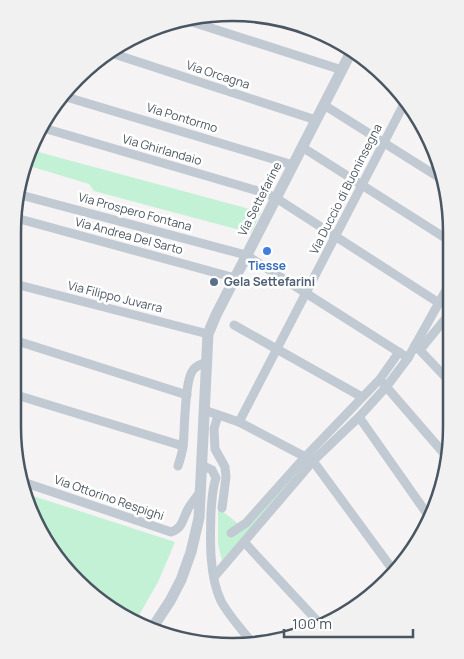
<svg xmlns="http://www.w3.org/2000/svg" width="464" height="659" font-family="Manrope,sans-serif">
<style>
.green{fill:#c3f1d5}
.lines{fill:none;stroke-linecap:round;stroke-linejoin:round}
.minor{stroke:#c1cad2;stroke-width:9}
.tertiary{stroke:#c1cad2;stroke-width:11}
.shop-dot{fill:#3f7fe0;stroke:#fff;stroke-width:2}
.service-dot{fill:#5c6f8a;stroke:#fff;stroke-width:2}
.labels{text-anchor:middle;stroke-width:5;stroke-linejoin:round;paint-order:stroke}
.street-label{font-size:12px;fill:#4a5661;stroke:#fff}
.shop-label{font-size:12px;font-weight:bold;fill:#366cbe;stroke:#fff}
.service-label{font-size:12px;font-weight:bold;fill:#4e5e75;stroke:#fff;text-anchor:start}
.rim{fill:none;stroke:#4a5661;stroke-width:2.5}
</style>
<rect width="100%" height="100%" fill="#f5f3f3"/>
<!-- green -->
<g class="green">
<path d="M 32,149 L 42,153 L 261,212 L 251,233 L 94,191 L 89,184 L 26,165 Z"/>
<path d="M 304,461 L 307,464 L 222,561 L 218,544 L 218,508 L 244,528 Z"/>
<path d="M 24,493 L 175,542 L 158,582 L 135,622 L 87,592 L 49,549 Z"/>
</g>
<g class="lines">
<!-- minor -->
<g class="minor">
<path d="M 189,21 L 342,70"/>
<path d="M 111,53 L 316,120"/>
<path d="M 63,96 L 293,165"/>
<path d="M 324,105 L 443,180"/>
<path d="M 40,127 L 265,193 L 276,198 L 439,303"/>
<path d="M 302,147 L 450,241"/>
<path d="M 17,194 L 246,255 L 408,358"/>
<path d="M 16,218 L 235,278"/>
<path d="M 15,284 L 208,334"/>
<path d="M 234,325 L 362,397"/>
<path d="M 14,340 L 187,395"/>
<path d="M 415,345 L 451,383"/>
<path d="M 420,350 L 450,313"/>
<path d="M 383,383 L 447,457"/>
<path d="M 13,394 L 183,446"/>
<path d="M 204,410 L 239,422 L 313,461 L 393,570"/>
<path d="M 218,415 L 214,429 L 215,449 L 225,467 L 226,477 L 222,508"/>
<path d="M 359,417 L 430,518"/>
<path d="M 239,422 L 406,100"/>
<path d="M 202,465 L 212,470 L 216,478 C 212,489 212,500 211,512 C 210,539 209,576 221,601 C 229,616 243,631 254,645"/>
<path d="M 178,466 C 180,460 182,453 183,447 C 185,431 184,381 193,370 C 196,366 201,364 206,363"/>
<path d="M 20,481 L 171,532 C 183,528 182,520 188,509 C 191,503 196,498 200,492"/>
<path d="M 231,533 L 246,523 L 305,457 L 380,379 L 399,352"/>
<path d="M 244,542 L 322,626"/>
<path d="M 214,577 L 313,461 L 359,417 L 387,386 L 408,358 L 450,283"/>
</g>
<!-- tertiary -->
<path class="tertiary" d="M 151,630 L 170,601 L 181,580 L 191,552 L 199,518 L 208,334 L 216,315 L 351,52"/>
</g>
<!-- markers -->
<circle class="shop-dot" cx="267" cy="251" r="5"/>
<circle class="service-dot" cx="214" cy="282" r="5"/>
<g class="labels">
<!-- street labels -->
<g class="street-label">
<text transform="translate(218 75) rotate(18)" y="4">Via Orcagna</text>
<text transform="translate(182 118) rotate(17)" y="4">Via Pontormo</text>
<text transform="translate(162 150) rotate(16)" y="4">Via Ghirlandaio</text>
<text transform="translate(346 189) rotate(-63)" y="4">Via Duccio di Buoninsegna</text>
<text transform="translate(260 199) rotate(-63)" y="4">Via Settefarine</text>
<text transform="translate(135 212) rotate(15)" y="4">Via Prospero Fontana</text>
<text transform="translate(129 236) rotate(15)" y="4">Via Andrea Del Sarto</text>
<text transform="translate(115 297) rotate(14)" y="4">Via Filippo Juvarra</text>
<text transform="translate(109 498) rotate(19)" y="4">Via Ottorino Respighi</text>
</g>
<!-- shop labels -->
<g class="shop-label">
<text x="267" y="270">Tiesse</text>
</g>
<!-- service labels -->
<g class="service-label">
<text x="224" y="286">Gela Settefarini</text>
</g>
</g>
<!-- crop -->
<path d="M0 0H464V659H0ZM232 21H232A211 211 0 0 1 443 232V427A211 211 0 0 1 232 638H232A211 211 0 0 1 21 427V232A211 211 0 0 1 232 21Z" fill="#f1f1f2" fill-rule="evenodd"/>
<path class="rim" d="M232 21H232A211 211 0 0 1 443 232V427A211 211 0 0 1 232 638H232A211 211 0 0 1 21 427V232A211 211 0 0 1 232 21Z"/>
<!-- scale -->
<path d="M284 629v8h129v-8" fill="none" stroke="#4a5661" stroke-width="2.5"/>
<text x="292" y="629" font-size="15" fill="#4a5661" stroke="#ffffff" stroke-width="4" paint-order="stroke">100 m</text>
</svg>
